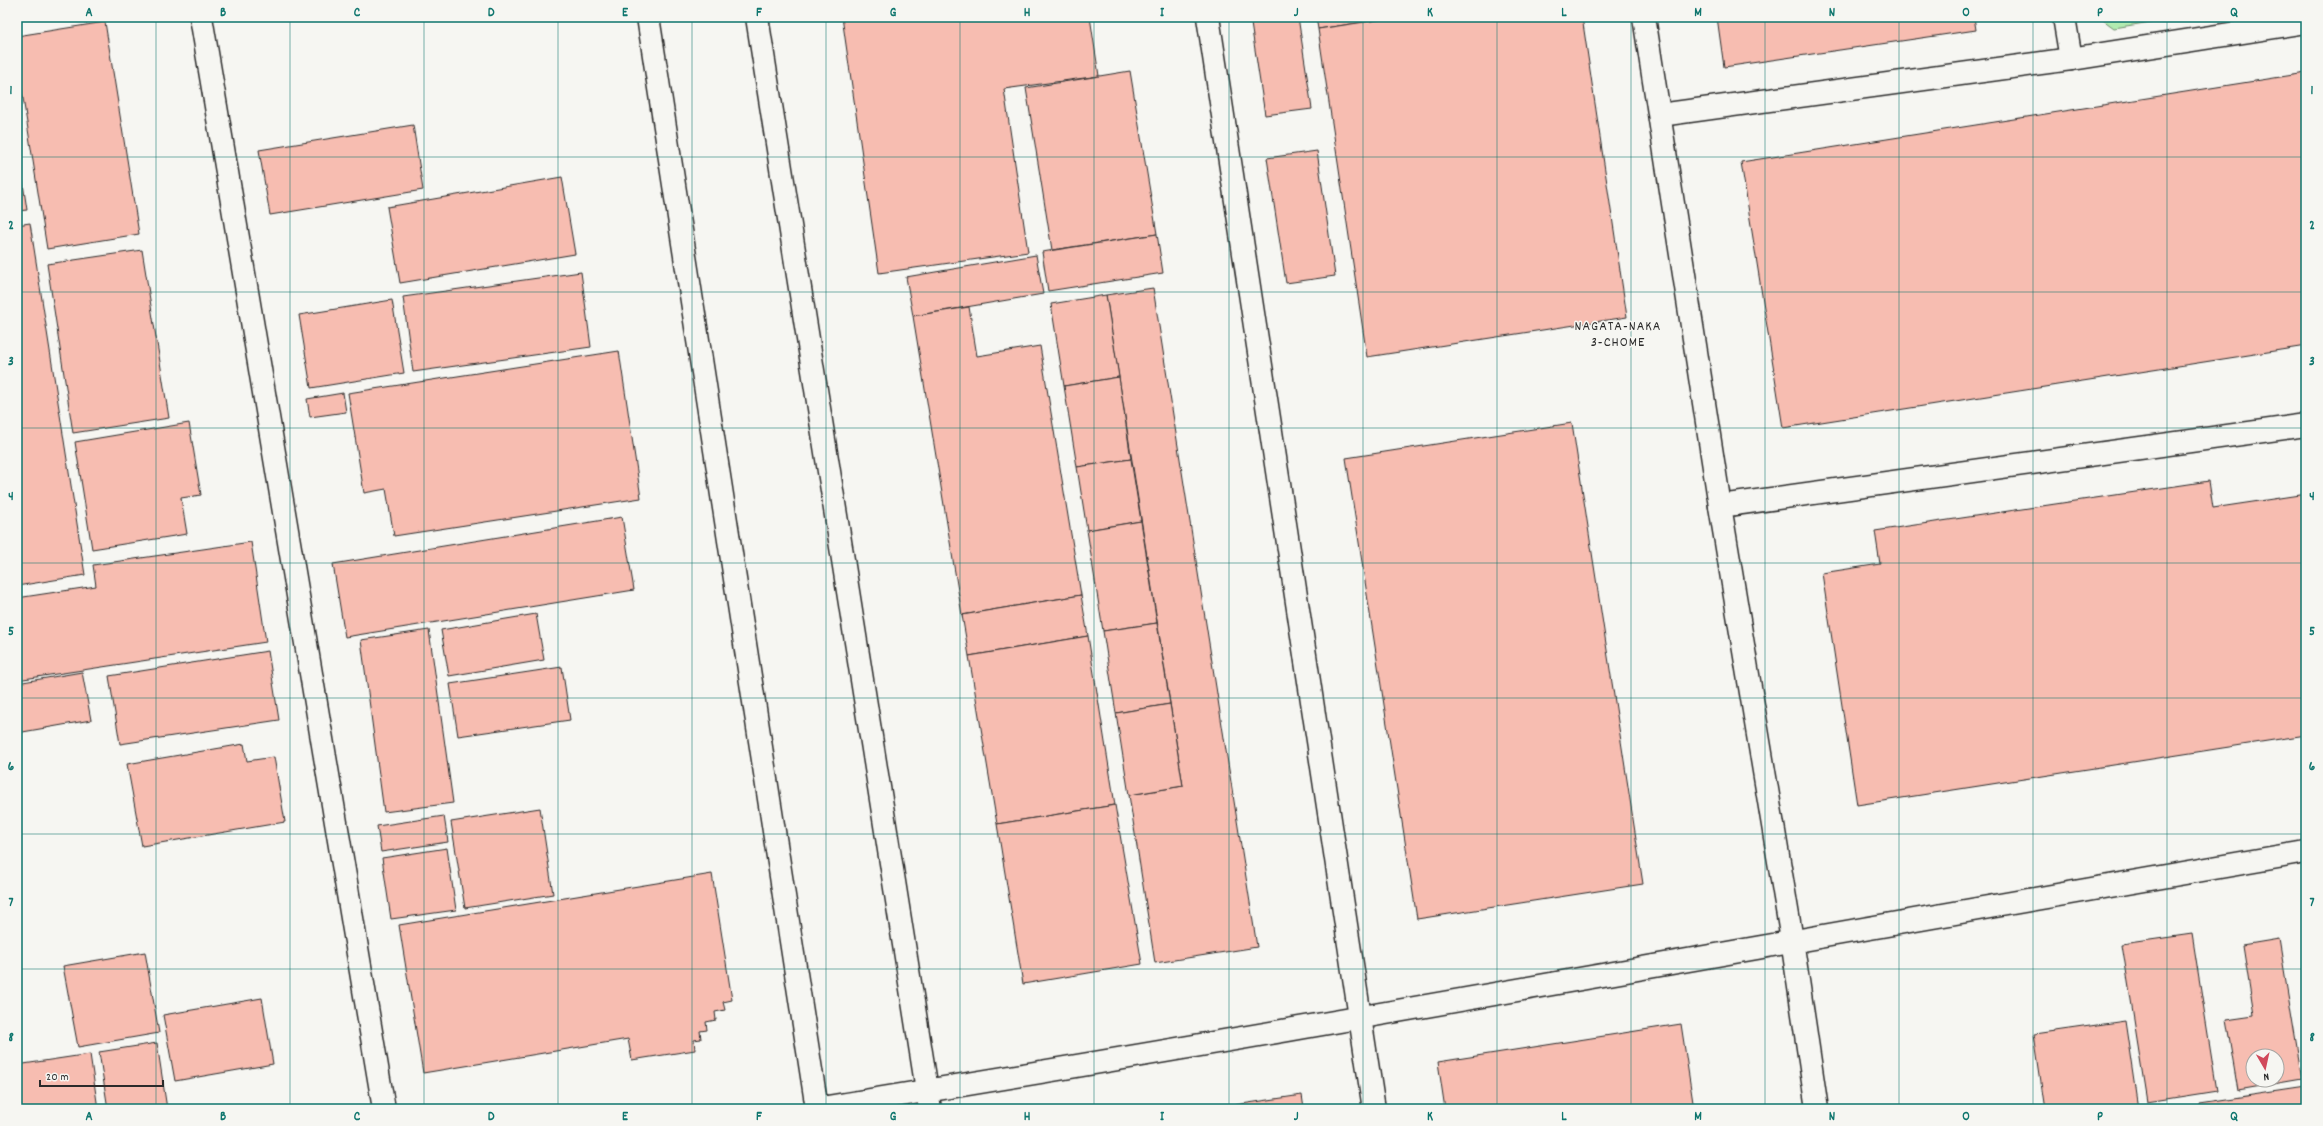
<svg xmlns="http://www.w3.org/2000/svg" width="2323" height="1126" font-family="Dekko,sans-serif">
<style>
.green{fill:#b1ebb0;stroke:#6e8b6e}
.building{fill:#f7bdb1;stroke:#2b2b2b;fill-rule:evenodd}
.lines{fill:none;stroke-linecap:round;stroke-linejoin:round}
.minor-casing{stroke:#2b2b2b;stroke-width:25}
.tertiary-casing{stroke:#2b2b2b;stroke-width:25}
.minor{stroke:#f6f6f2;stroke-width:22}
.tertiary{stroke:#f6f6f2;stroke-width:22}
.grid{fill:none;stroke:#0f766e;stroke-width:1;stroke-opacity:0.55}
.labels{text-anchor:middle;stroke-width:3;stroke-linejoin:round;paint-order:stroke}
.neighbourhood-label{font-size:14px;letter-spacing:1px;fill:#2b2b2b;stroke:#f6f6f2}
.neatline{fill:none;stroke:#0f766e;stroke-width:1.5}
.grid-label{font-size:13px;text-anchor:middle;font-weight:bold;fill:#0f766e}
</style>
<rect width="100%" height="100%" fill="#f6f6f2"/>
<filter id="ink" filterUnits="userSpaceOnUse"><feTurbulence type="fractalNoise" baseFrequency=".025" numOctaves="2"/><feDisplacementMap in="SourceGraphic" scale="8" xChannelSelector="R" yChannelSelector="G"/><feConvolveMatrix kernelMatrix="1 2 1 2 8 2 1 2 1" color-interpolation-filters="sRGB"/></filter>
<g filter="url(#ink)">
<!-- green -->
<path class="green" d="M 2099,17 L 2182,17 L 2114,28 Z"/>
<!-- building -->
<g class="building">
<path d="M 842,17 L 1090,17 L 1099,76 L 1004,89 L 1028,252 L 879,273 Z"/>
<path d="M 1250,17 L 1298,17 L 1312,109 L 1265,115 Z"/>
<path d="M 1316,17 L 1397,17 L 1318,29 Z"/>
<path d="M 1397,17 L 1582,17 L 1627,317 L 1367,357 L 1318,29 Z"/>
<path d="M 1717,17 L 1974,17 L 1976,30 L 1724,67 Z"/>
<path d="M 105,22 L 139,234 L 47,249 L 17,60 L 17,36 Z"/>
<path d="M 1130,71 L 1157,234 L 1052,250 L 1026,88 Z"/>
<path d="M 2306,73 L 2306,346 L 1783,428 L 1741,162 Z"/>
<path d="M 413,125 L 423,190 L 270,215 L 259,150 Z"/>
<path d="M 17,143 L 27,210 L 17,211 Z"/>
<path d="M 1317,151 L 1335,276 L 1286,283 L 1267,158 Z"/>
<path d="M 562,177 L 575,254 L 400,283 L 387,207 Z"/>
<path d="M 30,223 L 85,575 L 17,586 L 17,225 Z"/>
<path d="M 1157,234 L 1163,273 L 1048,291 L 1042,252 Z"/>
<path d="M 142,250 L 169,418 L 73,433 L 47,264 Z"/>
<path d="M 1036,255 L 1043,294 L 913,316 L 906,277 Z"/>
<path d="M 581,272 L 591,347 L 413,372 L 403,297 Z"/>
<path d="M 1153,288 L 1257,947 L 1155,963 L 1129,795 L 1183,786 L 1106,295 Z"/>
<path d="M 1106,295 L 1119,377 L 1064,386 L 1051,304 Z"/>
<path d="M 392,300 L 404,373 L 311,388 L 299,315 Z"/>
<path d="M 969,307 L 977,356 L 1040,346 L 1081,595 L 962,615 L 913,316 Z"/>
<path d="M 619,351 L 641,498 L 394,536 L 386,489 L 364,493 L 348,393 Z"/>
<path d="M 1119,377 L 1131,459 L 1077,467 L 1064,386 Z"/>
<path d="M 343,393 L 346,412 L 310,417 L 307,399 Z"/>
<path d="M 189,423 L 201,495 L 181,498 L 187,534 L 92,549 L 75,442 Z"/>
<path d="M 1572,423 L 1643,884 L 1417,919 L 1346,458 Z"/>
<path d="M 1131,459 L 1141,521 L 1087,530 L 1077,467 Z"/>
<path d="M 2209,481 L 2213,508 L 2306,494 L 2306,735 L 1857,805 L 1822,573 L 1880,564 L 1875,531 Z"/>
<path d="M 622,517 L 634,590 L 345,637 L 333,564 Z"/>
<path d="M 1141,521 L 1157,623 L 1103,631 L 1087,530 Z"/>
<path d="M 251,542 L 266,642 L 17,680 L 17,598 L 96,586 L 93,565 Z"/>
<path d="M 1081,595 L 1088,636 L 969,656 L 962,615 Z"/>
<path d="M 536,614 L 544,660 L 449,676 L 441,630 Z"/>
<path d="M 1157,623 L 1170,704 L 1116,713 L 1103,631 Z"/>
<path d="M 429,630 L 453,803 L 384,812 L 361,640 Z"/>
<path d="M 1088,636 L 1115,805 L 997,824 L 969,656 Z"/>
<path d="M 268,651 L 279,720 L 120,744 L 109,676 Z"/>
<path d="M 562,667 L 570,720 L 458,736 L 450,684 Z"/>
<path d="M 82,672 L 91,720 L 17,733 L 17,683 Z"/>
<path d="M 1170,704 L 1183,786 L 1129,795 L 1116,713 Z"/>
<path d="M 244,744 L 247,761 L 274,757 L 285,822 L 142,846 L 127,764 Z"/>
<path d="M 1115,805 L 1142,964 L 1023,984 L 997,824 Z"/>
<path d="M 540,808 L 553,894 L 465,908 L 451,822 Z"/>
<path d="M 444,816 L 448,842 L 381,852 L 377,826 Z"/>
<path d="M 447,848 L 456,910 L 391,919 L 382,858 Z"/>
<path d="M 712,874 L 732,1000 L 723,1002 L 725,1010 L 715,1012 L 716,1020 L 706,1022 L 707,1030 L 700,1031 L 701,1039 L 694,1040 L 695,1050 L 632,1060 L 628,1039 L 423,1073 L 399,925 Z"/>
<path d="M 2192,934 L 2217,1091 L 2147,1102 L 2122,944 Z"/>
<path d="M 2279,939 L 2302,1079 L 2238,1090 L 2226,1019 L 2254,1015 L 2243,945 ZM 2253,1056 L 2277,1056 L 2277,1080 L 2253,1080 Z"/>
<path d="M 145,952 L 159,1033 L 78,1047 L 63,966 Z"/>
<path d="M 262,998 L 273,1064 L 175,1081 L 163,1015 Z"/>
<path d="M 2125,1021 L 2138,1109 L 2045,1109 L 2034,1034 Z"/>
<path d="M 1681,1024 L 1694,1109 L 1445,1109 L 1438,1062 Z"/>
<path d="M 157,1043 L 167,1109 L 108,1109 L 99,1052 Z"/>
<path d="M 90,1054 L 98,1109 L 17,1109 L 17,1065 Z"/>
<path d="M 2306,1087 L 2306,1109 L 2200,1109 L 2199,1103 Z"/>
<path d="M 1302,1095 L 1304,1109 L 1208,1109 Z"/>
</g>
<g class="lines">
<defs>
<g id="minor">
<path d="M 201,17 L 384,1109"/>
<path d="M 1208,17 L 1374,1109"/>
<path d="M 2064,17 L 2071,59"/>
<path d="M 1660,115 L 2071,59 L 2306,22"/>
<path d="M 1720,506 L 2306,425"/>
</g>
<g id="tertiary">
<path d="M 648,17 L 817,1109"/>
<path d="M 757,17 L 930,1109"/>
<path d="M 1644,17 L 1720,506 L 1792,940 L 1817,1109"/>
<path d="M 815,1109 C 1313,1029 1809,937 2306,852"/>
</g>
</defs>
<!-- minor casing -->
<use href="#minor" class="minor-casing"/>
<!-- tertiary casing -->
<use href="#tertiary" class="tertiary-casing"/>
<!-- minor -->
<use href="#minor" class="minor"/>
<!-- tertiary -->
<use href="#tertiary" class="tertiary"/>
</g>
</g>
<!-- grid -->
<path class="grid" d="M 156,17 L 156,1109M 290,17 L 290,1109M 424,17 L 424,1109M 558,17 L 558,1109M 692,17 L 692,1109M 826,17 L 826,1109M 960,17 L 960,1109M 1094,17 L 1094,1109M 1229,17 L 1229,1109M 1363,17 L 1363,1109M 1497,17 L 1497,1109M 1631,17 L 1631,1109M 1765,17 L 1765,1109M 1899,17 L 1899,1109M 2033,17 L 2033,1109M 2167,17 L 2167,1109M 17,157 L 2306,157M 17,292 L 2306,292M 17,428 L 2306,428M 17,563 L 2306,563M 17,698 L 2306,698M 17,834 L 2306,834M 17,969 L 2306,969"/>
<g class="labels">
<!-- neighbourhood labels -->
<g class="neighbourhood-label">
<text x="1618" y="330">NAGATA-NAKA<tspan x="1618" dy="16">3-CHOME</tspan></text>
</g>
</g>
<!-- margin -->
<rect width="2323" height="1126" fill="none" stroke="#f6f6f2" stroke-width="44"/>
<!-- north arrow -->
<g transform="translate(2265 1068) rotate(171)"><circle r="19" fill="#f6f6f2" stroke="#a5a5a2"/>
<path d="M0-3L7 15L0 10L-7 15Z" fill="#d1495b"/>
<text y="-6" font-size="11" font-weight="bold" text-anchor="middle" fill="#2b2b2b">N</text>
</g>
<!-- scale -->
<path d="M40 1080v6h123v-6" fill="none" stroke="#2b2b2b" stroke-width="2"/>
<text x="46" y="1080" font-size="12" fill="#2b2b2b" stroke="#f6f6f2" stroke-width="3" paint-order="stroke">20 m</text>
<rect x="22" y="22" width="2279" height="1082" class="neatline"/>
<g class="grid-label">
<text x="89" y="16">A</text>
<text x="223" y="16">B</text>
<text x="357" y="16">C</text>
<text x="491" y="16">D</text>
<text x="625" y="16">E</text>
<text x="759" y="16">F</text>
<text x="893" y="16">G</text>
<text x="1027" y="16">H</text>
<text x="1162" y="16">I</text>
<text x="1296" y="16">J</text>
<text x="1430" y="16">K</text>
<text x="1564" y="16">L</text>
<text x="1698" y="16">M</text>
<text x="1832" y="16">N</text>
<text x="1966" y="16">O</text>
<text x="2100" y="16">P</text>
<text x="2234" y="16">Q</text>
<text x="11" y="94">1</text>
<text x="2312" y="94">1</text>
<text x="11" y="229">2</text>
<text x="2312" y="229">2</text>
<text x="11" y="365">3</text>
<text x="2312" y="365">3</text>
<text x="11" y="500">4</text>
<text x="2312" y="500">4</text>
<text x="11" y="635">5</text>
<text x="2312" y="635">5</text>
<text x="11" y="770">6</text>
<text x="2312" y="770">6</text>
<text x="11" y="906">7</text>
<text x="2312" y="906">7</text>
<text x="11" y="1041">8</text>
<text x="2312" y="1041">8</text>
<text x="89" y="1120">A</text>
<text x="223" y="1120">B</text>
<text x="357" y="1120">C</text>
<text x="491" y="1120">D</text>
<text x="625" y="1120">E</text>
<text x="759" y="1120">F</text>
<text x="893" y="1120">G</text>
<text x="1027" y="1120">H</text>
<text x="1162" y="1120">I</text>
<text x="1296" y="1120">J</text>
<text x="1430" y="1120">K</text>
<text x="1564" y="1120">L</text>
<text x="1698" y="1120">M</text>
<text x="1832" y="1120">N</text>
<text x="1966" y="1120">O</text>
<text x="2100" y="1120">P</text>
<text x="2234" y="1120">Q</text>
</g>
</svg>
